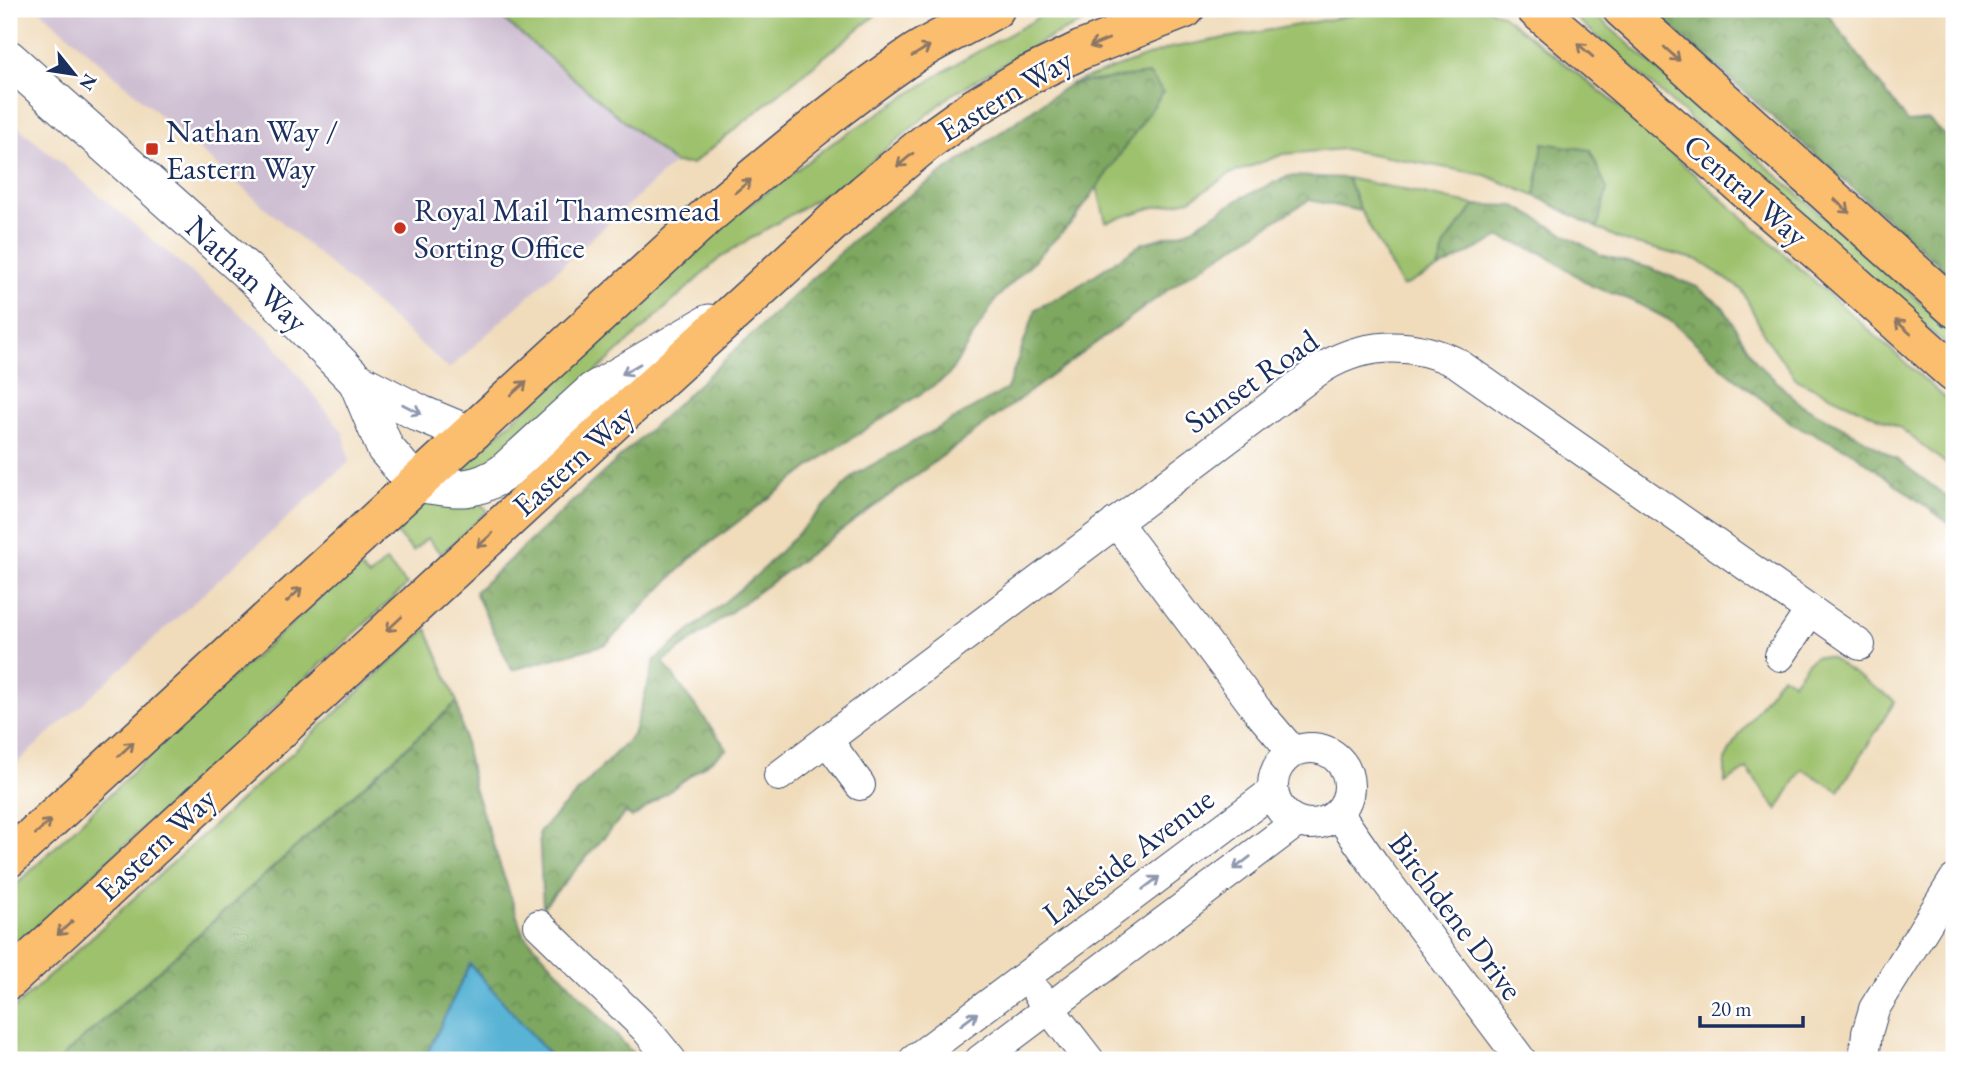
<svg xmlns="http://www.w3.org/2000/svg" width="1963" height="1069" font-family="'EB Garamond',serif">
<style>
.industrial{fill:#cebed1}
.grass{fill:#9dc16c;stroke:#5c7865;stroke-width:2}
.forest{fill:url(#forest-crowns);stroke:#4c6b5f;stroke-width:2}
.water{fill:#58b3d5;stroke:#3a719a;stroke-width:2}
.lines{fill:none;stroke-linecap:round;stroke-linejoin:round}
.minor-casing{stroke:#3b496c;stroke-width:32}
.tertiary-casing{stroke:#3b496c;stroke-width:39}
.primary-casing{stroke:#3b496c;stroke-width:41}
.minor{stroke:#fff;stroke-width:30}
.tertiary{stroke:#fff;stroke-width:37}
.primary{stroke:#fbbe6e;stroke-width:38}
.oneway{stroke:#8b7666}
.oneway2{stroke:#8d97ae}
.poi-dot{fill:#c8321e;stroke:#fff;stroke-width:2.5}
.labels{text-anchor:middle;stroke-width:5;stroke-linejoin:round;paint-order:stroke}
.street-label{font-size:32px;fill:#1b2f5e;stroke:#fff}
.poi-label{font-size:32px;fill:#1b2f5e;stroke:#fff;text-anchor:start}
</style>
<defs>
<pattern id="forest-crowns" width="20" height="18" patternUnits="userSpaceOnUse" patternTransform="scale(1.75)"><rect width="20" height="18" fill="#7ea760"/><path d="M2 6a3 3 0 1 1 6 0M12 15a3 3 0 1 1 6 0" fill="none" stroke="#668852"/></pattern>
</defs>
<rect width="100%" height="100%" fill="#fff"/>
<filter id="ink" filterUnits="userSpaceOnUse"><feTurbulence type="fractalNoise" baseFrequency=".0143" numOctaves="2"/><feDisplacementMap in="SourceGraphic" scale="14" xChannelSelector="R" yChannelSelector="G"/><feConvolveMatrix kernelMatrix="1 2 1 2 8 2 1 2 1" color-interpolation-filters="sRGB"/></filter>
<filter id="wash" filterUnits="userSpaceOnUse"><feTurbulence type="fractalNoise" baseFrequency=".00686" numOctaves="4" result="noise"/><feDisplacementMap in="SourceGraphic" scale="28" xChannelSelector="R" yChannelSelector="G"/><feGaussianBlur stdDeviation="1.57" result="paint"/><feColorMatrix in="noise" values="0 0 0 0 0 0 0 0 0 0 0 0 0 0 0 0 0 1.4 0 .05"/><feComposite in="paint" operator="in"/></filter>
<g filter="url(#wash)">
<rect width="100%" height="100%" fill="#f0dcbb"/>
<!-- industrial -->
<g class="industrial">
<path d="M 39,9 L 491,9 L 674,163 L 449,369 Z"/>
<path d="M 9,119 L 269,338 L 344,434 L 349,462 L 9,770 Z"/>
</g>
<!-- grass -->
<g class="grass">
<path d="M 491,9 L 883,9 L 692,164 L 674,163 Z"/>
<path d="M 1047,9 L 1112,9 L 1044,40 L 951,95 L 853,177 L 722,256 L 501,459 L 465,473 L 462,467 L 736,215 L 834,142 L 959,62 L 1033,21 Z"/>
<path d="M 1365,9 L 1489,9 L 1501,14 L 1609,98 L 1954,406 L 1954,470 L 1899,427 L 1797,380 L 1766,338 L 1742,290 L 1698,260 L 1624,241 L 1597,228 L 1607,189 L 1544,143 L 1535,196 L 1485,175 L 1344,149 L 1284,154 L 1230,174 L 1190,200 L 1151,208 L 1106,222 L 1097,187 L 1163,92 L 1149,74 L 1070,84 L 1170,48 L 1353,15 Z"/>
<path d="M 1566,9 L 1589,9 L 1954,332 L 1954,352 Z"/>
<path d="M 1347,178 L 1475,205 L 1446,242 L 1438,269 L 1402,287 L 1361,211 Z"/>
<path d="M 430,501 L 455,507 L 479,502 L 488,511 L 441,554 L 427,538 L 413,551 L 393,530 L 423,503 Z"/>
<path d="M 386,561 L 407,585 L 9,952 L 9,892 L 208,699 L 357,564 L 369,577 Z"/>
<path d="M 427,629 L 457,702 L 59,1060 L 9,1060 L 9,1013 Z"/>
<path d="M 1816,656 L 1829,657 L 1895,701 L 1839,791 L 1802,769 L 1777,810 L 1747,769 L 1725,783 L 1725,760 L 1734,743 L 1782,675 L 1793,682 L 1808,662 Z"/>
</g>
<!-- forest -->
<g class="forest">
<path d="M 1651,9 L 1824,9 L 1908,122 L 1929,120 L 1954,144 L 1954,278 Z"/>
<path d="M 1149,74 L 1163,92 L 1075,219 L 997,298 L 948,376 L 823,457 L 693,556 L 606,644 L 512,670 L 475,592 L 876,219 L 1070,84 Z"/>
<path d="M 1543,143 L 1590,150 L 1607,189 L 1597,228 L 1535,196 Z"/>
<path d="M 1289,176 L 1347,178 L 1361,211 L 1309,200 L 1184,278 L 663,662 L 727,749 L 632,818 L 626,812 L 543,907 L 539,832 L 633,735 L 655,660 L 758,574 L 856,474 L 1007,389 L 1036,309 L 1069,292 L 1143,243 L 1187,231 L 1243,197 Z"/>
<path d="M 1475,205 L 1515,206 L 1601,255 L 1650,268 L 1697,287 L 1723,307 L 1757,363 L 1800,404 L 1859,436 L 1899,461 L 1954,502 L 1954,527 L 1851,451 L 1794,425 L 1724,369 L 1673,322 L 1631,300 L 1592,286 L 1542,253 L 1500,237 L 1438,269 L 1446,243 Z"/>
<path d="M 457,702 L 474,788 L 523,933 L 639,1060 L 554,1060 L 470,964 L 424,1060 L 59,1060 Z"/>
</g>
<!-- water -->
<path class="water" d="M 470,964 L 554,1060 L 424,1060 Z"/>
</g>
<g filter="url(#ink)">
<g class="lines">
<defs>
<g id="minor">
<path d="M 1116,522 L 1257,710 L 1293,752"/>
<path d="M 1780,656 L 1810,611"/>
<path d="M 827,740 L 860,785"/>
<circle cx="1311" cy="786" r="38"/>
<path d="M 779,776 L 1315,373 C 1358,342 1410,340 1457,363 L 1860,645"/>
<path d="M 1338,813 L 1375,866 L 1521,1060"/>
<path d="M 539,925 L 645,1028 L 671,1060"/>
<path d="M 1038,994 L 1089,1060"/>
<path d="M 914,1060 L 1273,791"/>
<path d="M 980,1060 L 1297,822"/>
<path d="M 1864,1060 L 1867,1033 L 1874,1009 L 1954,880"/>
</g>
<g id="tertiary">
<path d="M 9,59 L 257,280 L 357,381 L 421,414 L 469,434"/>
<path d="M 357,381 L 385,448 L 415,483 C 453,488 470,495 503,473 L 593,391 L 709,323"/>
</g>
<g id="primary">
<path d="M 1536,9 L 1822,255 L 1954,373"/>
<path d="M 1622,9 L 1954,308"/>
<path d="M 9,858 L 707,216 C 775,159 842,102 915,53 C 941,37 969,24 995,9"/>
<path d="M 9,980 L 618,418 L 865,193 L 928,141 L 974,108 L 1025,77 L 1081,50 L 1185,9"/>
</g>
</defs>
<!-- minor casing -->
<use href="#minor" class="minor-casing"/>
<!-- tertiary casing -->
<use href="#tertiary" class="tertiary-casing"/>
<!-- primary casing -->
<use href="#primary" class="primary-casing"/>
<!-- minor -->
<use href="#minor" class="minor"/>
<!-- tertiary -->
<use href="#tertiary" class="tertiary"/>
<!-- primary -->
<use href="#primary" class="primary"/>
</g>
<!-- one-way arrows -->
<defs><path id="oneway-shaft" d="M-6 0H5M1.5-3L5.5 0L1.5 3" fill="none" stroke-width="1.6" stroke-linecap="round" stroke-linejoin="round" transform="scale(1.75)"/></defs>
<g class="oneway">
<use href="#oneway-shaft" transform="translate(1099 43) rotate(158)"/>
<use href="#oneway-shaft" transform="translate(1585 50) rotate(-139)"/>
<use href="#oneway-shaft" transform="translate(921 51) rotate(-31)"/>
<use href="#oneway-shaft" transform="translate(1672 54) rotate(42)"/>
<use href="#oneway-shaft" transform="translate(905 160) rotate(140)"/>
<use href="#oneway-shaft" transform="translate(743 186) rotate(-40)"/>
<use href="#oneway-shaft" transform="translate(1842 206) rotate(42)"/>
<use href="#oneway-shaft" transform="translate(1903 327) rotate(-138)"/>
<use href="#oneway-shaft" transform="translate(519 388) rotate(-42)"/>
<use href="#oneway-shaft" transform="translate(485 540) rotate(138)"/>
<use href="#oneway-shaft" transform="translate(294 595) rotate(-43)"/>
<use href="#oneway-shaft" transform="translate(394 624) rotate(137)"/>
<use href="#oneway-shaft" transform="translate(126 749) rotate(-43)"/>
<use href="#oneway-shaft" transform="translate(43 827) rotate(-43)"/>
<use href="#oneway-shaft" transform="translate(65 928) rotate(137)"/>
</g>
<g class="oneway2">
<use href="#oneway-shaft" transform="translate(631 369) rotate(150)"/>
<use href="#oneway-shaft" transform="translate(412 409) rotate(27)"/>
<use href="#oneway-shaft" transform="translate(1242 863) rotate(143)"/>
<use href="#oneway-shaft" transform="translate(1151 883) rotate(-37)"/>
<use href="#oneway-shaft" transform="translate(969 1019) rotate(-37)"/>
</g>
</g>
<!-- markers -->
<g class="poi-dot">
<rect x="145" y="142" width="14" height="14" rx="3.5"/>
<circle cx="400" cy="228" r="7"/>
</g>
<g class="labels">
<!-- street labels -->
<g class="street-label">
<text transform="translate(1005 95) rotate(-31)" y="11">Eastern Way</text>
<text transform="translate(1746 190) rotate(41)" y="11">Central Way</text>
<text transform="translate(247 274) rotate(43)" y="11">Nathan Way</text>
<text transform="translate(1251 381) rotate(-35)" y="11">Sunset Road</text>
<text transform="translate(573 460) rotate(-42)" y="11">Eastern Way</text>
<text transform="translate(156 844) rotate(-43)" y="11">Eastern Way</text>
<text transform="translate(1128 856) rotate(-37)" y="11">Lakeside Avenue</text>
<text transform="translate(1456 916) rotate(53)" y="11">Birchdene Drive</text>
</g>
<!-- poi labels -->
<g class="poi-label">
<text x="166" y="142">Nathan Way /<tspan x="166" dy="37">Eastern Way</tspan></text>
<text x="414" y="221">Royal Mail Thamesmead<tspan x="414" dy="37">Sorting Office</tspan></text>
</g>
</g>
<!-- margin -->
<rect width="1963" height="1069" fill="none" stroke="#fff" stroke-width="35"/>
<!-- north arrow -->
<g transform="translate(74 74) rotate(120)" stroke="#ffffff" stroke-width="5" paint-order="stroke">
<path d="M0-5L12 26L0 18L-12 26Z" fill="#1b2f5e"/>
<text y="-10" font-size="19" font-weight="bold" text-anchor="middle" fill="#1b2f5e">N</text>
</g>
<!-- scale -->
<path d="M1700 1016v10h103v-10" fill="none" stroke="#1b2f5e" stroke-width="3.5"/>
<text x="1711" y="1016" font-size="21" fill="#1b2f5e" stroke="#ffffff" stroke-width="5" paint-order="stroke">20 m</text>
</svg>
